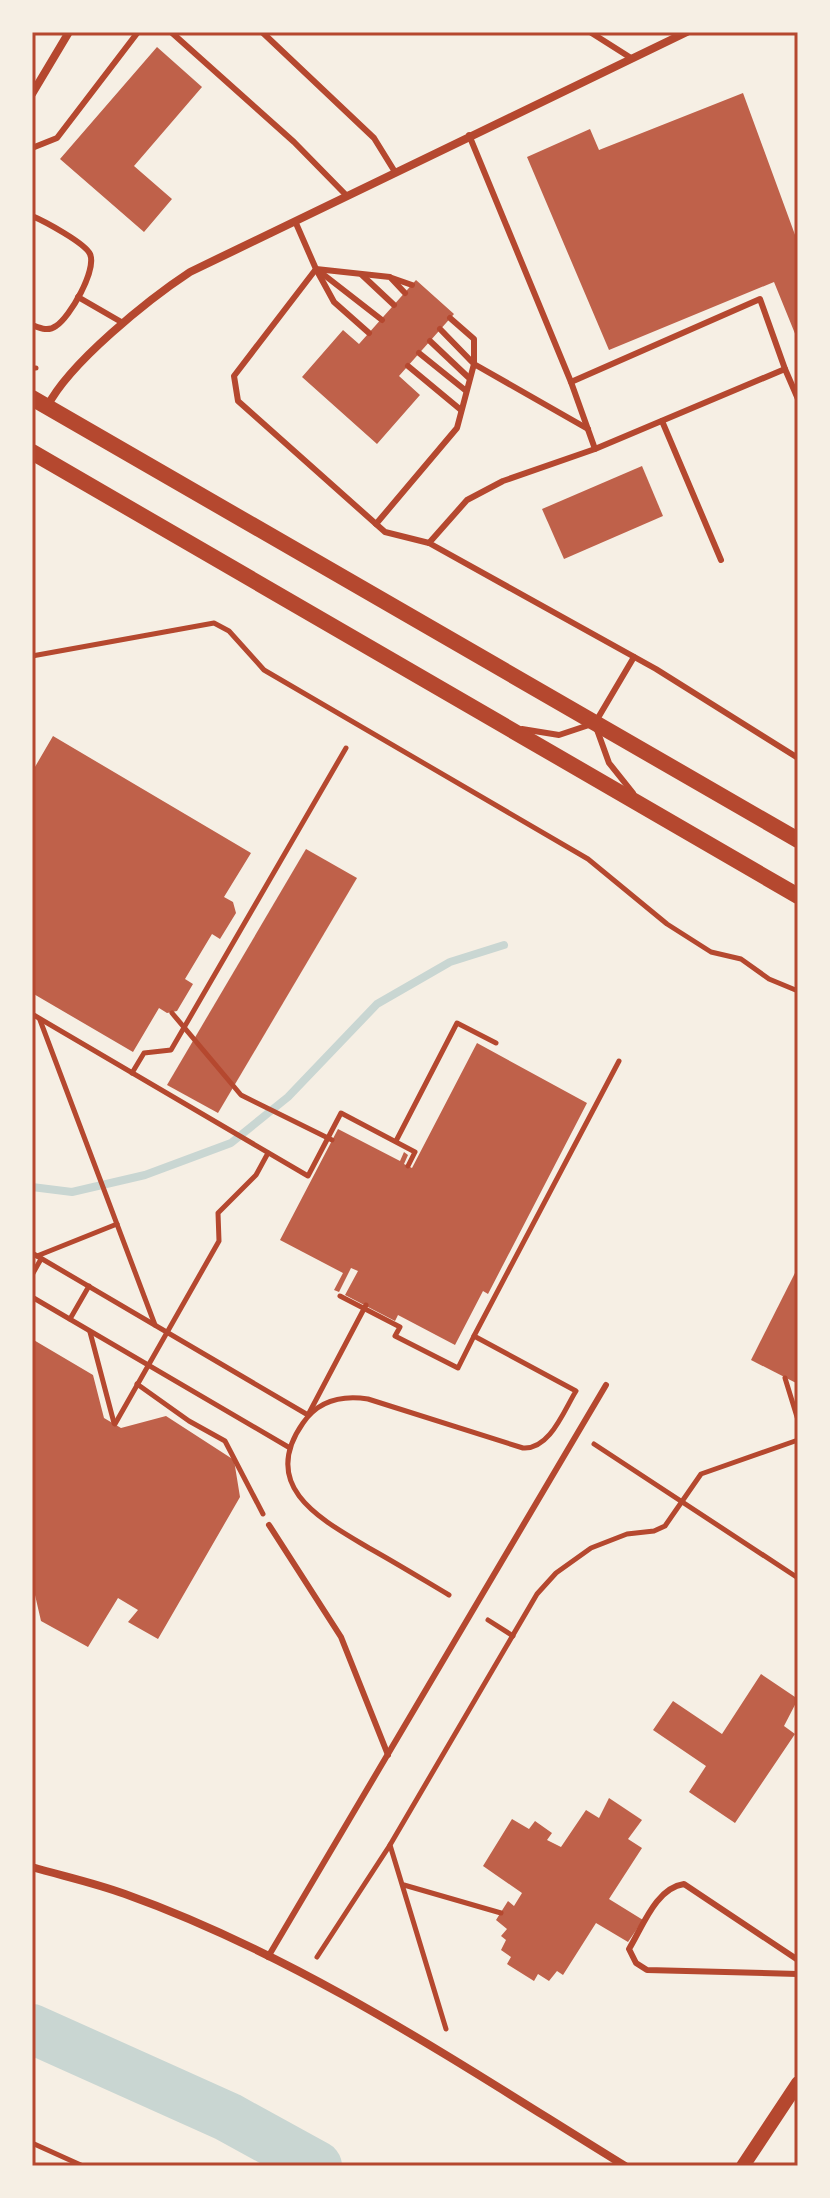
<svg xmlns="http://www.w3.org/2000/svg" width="830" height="2198" font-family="Barlow,sans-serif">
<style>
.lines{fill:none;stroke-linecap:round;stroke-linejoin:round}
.stream{stroke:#c9d6d2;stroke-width:8}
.river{stroke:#c9d6d2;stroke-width:50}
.building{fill:#bf614a}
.path{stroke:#b5482f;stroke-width:5}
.service{stroke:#b5482f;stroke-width:6}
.minor{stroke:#b5482f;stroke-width:8}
.tertiary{stroke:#b5482f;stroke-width:14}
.secondary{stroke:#b5482f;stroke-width:16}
.neatline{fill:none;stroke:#b5482f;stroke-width:3}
</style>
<rect width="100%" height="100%" fill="#f6efe4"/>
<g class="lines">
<!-- stream -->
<path class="stream" d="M 32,1187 L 72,1192 L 145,1175 L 231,1143 L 288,1097 L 377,1004 L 450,962 L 504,945"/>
<!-- river -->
<path class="river" d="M 32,2029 L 228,2117 L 317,2166"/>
</g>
<!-- building -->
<g class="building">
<path d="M 157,47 L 202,87 L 134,166 L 172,199 L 144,232 L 60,159 Z"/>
<path d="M 743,93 L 798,243 L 798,341 L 774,282 L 609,350 L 527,157 L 590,129 L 599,150 Z"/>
<path d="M 416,280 L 454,314 L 399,376 L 420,395 L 377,444 L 302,377 L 343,330 L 359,344 Z"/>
<path d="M 642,466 L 663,516 L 564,559 L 542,509 Z"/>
<path d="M 53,736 L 251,853 L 224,897 L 233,902 L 236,913 L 220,939 L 212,934 L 185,979 L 193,984 L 177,1011 L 167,1013 L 159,1008 L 133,1052 L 32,993 L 32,772 Z"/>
<path d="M 306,849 L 357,878 L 218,1113 L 167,1085 Z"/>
<path d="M 477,1043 L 587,1103 L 488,1294 L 483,1291 L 455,1345 L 398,1315 L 395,1321 L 345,1295 L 358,1271 L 351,1268 L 339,1292 L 334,1290 L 343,1273 L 280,1240 L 338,1129 L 400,1161 L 404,1152 L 408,1155 L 404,1164 L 412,1168 Z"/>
<path d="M 798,1267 L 798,1384 L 751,1360 Z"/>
<path d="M 32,1339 L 93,1375 L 104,1418 L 121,1428 L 166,1416 L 234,1460 L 240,1497 L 158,1639 L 128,1622 L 138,1610 L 118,1598 L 88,1647 L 41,1621 L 32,1582 Z"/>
<path d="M 761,1674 L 798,1699 L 784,1726 L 795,1734 L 735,1823 L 689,1792 L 706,1766 L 653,1730 L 673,1701 L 722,1734 Z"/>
<path d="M 609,1798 L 642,1820 L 628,1839 L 642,1848 L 609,1899 L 643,1920 L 628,1942 L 596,1923 L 563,1975 L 557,1971 L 549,1981 L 538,1974 L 534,1981 L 507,1964 L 511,1957 L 501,1950 L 506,1940 L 501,1936 L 507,1929 L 496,1920 L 508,1901 L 514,1906 L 522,1893 L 483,1866 L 512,1819 L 529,1829 L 535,1821 L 552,1833 L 547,1840 L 561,1847 L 586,1810 L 599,1818 Z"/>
</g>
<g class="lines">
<!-- path -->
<g class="path">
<path d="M 32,368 L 36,368"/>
<path d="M 32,656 L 214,623 L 229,631 L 264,670 L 588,859 L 667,924 L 711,952 L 741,959 L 769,979 L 798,991"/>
<path d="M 172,1013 L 241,1095 L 332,1140"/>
<path d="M 32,1014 L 308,1176 L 341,1113 L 415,1152 L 408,1166"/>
<path d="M 40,1020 L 155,1325"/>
<path d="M 132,1073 L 144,1053 L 171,1050 L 346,748"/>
<path d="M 396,1141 L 457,1023 L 496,1043"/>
<path d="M 32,1253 L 308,1415 L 366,1305"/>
<path d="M 37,1256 L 117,1224"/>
<path d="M 32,1275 L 41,1259"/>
<path d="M 340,1296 L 400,1327 L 395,1336 L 458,1368 L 474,1336"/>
<path d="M 32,1297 L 290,1448"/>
<path d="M 70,1319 L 89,1286"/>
<path d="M 90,1332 L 114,1423"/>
<path d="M 785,1378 L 798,1420"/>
<path d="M 137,1384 L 189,1421 L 225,1441 L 263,1514"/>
<path d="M 115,1424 L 219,1241 L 218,1213 L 256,1175 L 268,1153"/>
<path d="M 594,1444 L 798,1578"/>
<path d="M 449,1595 C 422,1579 396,1563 369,1548 C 322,1520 258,1487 303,1423 C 318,1401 342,1395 368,1399 L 523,1448 C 550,1450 564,1410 576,1391 L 474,1336 L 619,1061"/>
<path d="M 488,1620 L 513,1636"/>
<path d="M 404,1885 L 501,1913"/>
<path d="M 317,1957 L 390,1845"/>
<path d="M 446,2029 L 390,1845 L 537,1594 L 556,1573 L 591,1548 L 627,1534 L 654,1531 L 665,1526 L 701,1474 L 798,1440"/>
<path d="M 32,2143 L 83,2166"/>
</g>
<!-- service -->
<g class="service">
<path d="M 171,32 L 294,142 L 346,195"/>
<path d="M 262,32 L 374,138 L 395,172"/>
<path d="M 590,32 L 631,58"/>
<path d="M 469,135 L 571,382 L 595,449 L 785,369 L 798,399"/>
<path d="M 32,148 L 57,138 L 138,32"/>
<path d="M 32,216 C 44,221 85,243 90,254 C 97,270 70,317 56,326 C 48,332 40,328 32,325"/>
<path d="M 295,221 L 316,269 L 234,376 L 238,401 L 385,532 L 429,543"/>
<path d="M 316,269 L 390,277 L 405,293"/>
<path d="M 316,269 L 334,302 L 369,333"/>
<path d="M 319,271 L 382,320"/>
<path d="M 362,275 L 394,305"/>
<path d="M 392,278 L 412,285"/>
<path d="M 78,297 L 123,323"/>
<path d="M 450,318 L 474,339 L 474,364 L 588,429"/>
<path d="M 430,341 L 468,377"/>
<path d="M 419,353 L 465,390"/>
<path d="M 408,366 L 461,410"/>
<path d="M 571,382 L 760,299 L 785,369"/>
<path d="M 662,421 L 721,560"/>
<path d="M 595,449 L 503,481 L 467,500 L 429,543 L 656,669 L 798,758"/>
<path d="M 376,524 L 457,428 L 474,364 L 440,329"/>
<path d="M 596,727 L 609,763 L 633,793"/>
<path d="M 522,729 L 559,735 L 595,723 L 634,657"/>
<path d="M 269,1525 L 341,1637 L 388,1755"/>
<path d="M 268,1957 L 606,1385"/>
<path d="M 798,1960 L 684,1884 C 656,1888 643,1926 629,1949 L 636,1963 L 647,1970 L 798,1974"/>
</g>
<!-- minor -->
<g class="minor">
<path d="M 32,94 L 69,32"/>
<path d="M 47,407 C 69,363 149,299 190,272 L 687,32"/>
<path d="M 32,1867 C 63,1876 95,1883 125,1894 C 304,1958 464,2067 625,2166"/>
</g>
<!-- tertiary -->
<path class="tertiary" d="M 743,2166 L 798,2083"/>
<!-- secondary -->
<g class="secondary">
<path d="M 32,398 L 798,840"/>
<path d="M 32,452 L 798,896"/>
</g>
</g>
<!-- border -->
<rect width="830" height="2198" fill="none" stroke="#f6efe4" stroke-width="68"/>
<rect x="34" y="34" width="762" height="2130" class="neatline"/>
</svg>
